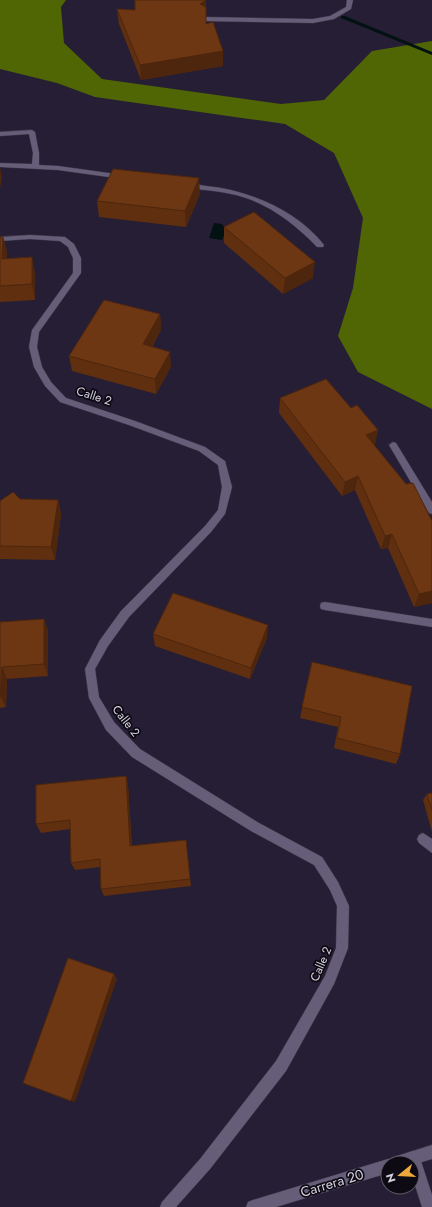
<svg xmlns="http://www.w3.org/2000/svg" width="432" height="1207" font-family="Jost,sans-serif">
<style>
.forest{fill:#506503}
.water{fill:#021111}
.lines{fill:none;stroke-linecap:round;stroke-linejoin:round}
.stream{fill:#021111;fill-rule:evenodd}
.service-casing{stroke:#3f384a;stroke-width:1}
.minor-casing{stroke:#3f384a;stroke-width:1}
.tertiary-casing{stroke:#3f384a;stroke-width:1}
.service{fill:#665e78;fill-rule:evenodd}
.minor{fill:#665e78;fill-rule:evenodd}
.tertiary{fill:#665e78;fill-rule:evenodd}
.wall{fill:#5f2f10}
.shaded-wall{fill:#4d260d}
.building{fill:#6e3713;stroke:#4d260d}
.labels{text-anchor:middle;stroke-width:3.5;stroke-linejoin:round;paint-order:stroke}
.street-label{font-size:12px;fill:#d5d1e0;stroke:#0d0a14}
.near-street-label{font-size:14px;fill:#d5d1e0;stroke:#0d0a14}
</style>
<rect width="100%" height="100%" fill="#261e34"/>
<!-- forest -->
<path class="forest" d="M 0,0 L 66,0 L 61,7 L 64,43 L 102,79 L 281,104 L 324,100 L 372,51 L 432,41 L 432,409 L 358,372 L 338,336 L 353,288 L 363,218 L 334,153 L 285,124 L 95,97 L 57,83 L 0,69 Z"/>
<!-- water -->
<path class="water" d="M 214,223 L 222,224 L 226,230 L 222,240 L 209,238 Z"/>
<g class="lines">
<!-- stream -->
<path class="stream" d="M 341,16 L 345,16 L 432,52 L 432,55 L 341,18 Z"/>
<defs>
<g id="service">
<path d="M 347,0 L 353,0 L 351,9 L 334,19 L 313,23 L 205,21 L 202,19 L 205,17 L 313,19 L 330,16 L 346,7 Z"/>
<path d="M 393,442 L 396,443 L 432,502 L 432,514 L 429,513 L 389,445 Z"/>
<path d="M 325,602 L 432,619 L 432,627 L 325,610 L 321,609 L 320,606 L 321,603 Z"/>
<path d="M 423,833 L 432,839 L 432,853 L 419,843 L 417,839 L 419,835 Z"/>
<path d="M 413,1151 L 418,1153 L 420,1158 L 432,1195 L 432,1207 L 422,1207 L 412,1176 L 412,1163 L 408,1163 L 406,1158 L 408,1153 Z"/>
</g>
<g id="minor">
<path d="M 32,130 L 35,132 L 39,153 L 39,165 L 58,166 L 123,175 L 127,177 L 123,179 L 58,170 L 0,167 L 0,163 L 32,164 L 33,153 L 29,134 L 0,136 L 0,132 Z"/>
<path d="M 184,184 C 191,183 199,185 206,186 C 248,190 297,210 324,245 L 323,247 L 317,247 C 295,224 268,203 236,195 C 220,191 203,190 187,188 L 184,188 Z"/>
<path d="M 30,235 L 65,237 L 74,244 L 81,258 L 81,273 L 39,332 L 37,347 L 42,367 L 51,382 L 66,398 L 135,421 L 205,447 L 225,461 L 232,487 L 225,514 L 211,532 L 129,617 L 108,646 L 95,669 L 99,697 L 114,722 L 140,749 L 259,823 L 322,857 L 338,882 L 349,906 L 348,948 L 334,984 L 286,1071 L 210,1169 L 176,1207 L 160,1207 L 162,1202 L 200,1159 L 276,1061 L 325,976 L 336,948 L 337,906 L 330,890 L 314,865 L 251,831 L 132,757 L 106,730 L 89,698 L 85,669 L 100,640 L 121,611 L 205,526 L 218,510 L 222,487 L 218,465 L 199,451 L 129,425 L 60,402 L 45,386 L 34,367 L 29,347 L 32,330 L 73,273 L 73,258 L 68,247 L 60,241 L 30,239 L 0,241 L 0,237 Z"/>
</g>
<path id="tertiary" d="M 432,1145 L 432,1159 L 412,1165 L 412,1163 L 388,1163 L 388,1173 L 276,1207 L 246,1207 L 248,1202 L 253,1200 L 388,1159 L 391,1160 L 392,1158 L 397,1156 Z"/>
</defs>
<!-- service casing -->
<use href="#service" class="service-casing"/>
<!-- minor casing -->
<use href="#minor" class="minor-casing"/>
<!-- tertiary casing -->
<use href="#tertiary" class="tertiary-casing"/>
<!-- service -->
<use href="#service" class="service"/>
<!-- minor -->
<use href="#minor" class="minor"/>
<!-- tertiary -->
<use href="#tertiary" class="tertiary"/>
</g>
<!-- wall -->
<g class="wall">
<path d="M 206,0 L 206,24 L 223,66 L 141,80 L 119,24 L 117,9 L 135,10 Z"/>
<path d="M 200,194 L 186,227 L 99,217 L 97,201 Z"/>
<path d="M 224,227 L 313,278 L 283,294 L 224,243 Z"/>
<path d="M 0,237 L 3,237 L 7,252 L 6,258 L 35,272 L 35,300 L 0,302 Z"/>
<path d="M 160,314 L 161,330 L 152,347 L 171,367 L 156,394 L 72,371 L 69,356 Z"/>
<path d="M 280,398 L 351,408 L 378,430 L 374,445 L 432,521 L 432,603 L 414,607 L 388,548 L 381,549 L 355,490 L 342,496 L 279,413 Z"/>
<path d="M 20,499 L 58,500 L 61,514 L 55,560 L 0,559 L 0,501 Z"/>
<path d="M 44,619 L 48,631 L 48,676 L 7,679 L 6,707 L 0,708 L 0,622 Z"/>
<path d="M 153,634 L 267,638 L 250,679 L 155,646 Z"/>
<path d="M 312,662 L 400,754 L 396,764 L 334,748 L 338,727 L 300,718 Z"/>
<path d="M 126,776 L 128,785 L 132,846 L 186,840 L 191,886 L 104,896 L 101,889 L 100,867 L 75,870 L 71,863 L 70,829 L 41,833 L 36,824 Z"/>
<path d="M 432,793 L 432,832 L 423,800 L 427,794 Z"/>
</g>
<!-- shaded-wall -->
<g class="shaded-wall">
<path d="M 206,0 L 206,16 L 200,4 Z"/>
<path d="M 223,51 L 223,66 L 141,80 L 140,65 Z"/>
<path d="M 0,167 L 2,178 L 0,188 Z"/>
<path d="M 199,178 L 200,194 L 186,227 L 185,211 Z"/>
<path d="M 3,237 L 7,252 L 6,274 L 2,259 Z"/>
<path d="M 32,257 L 35,272 L 35,300 L 32,284 Z"/>
<path d="M 315,262 L 313,278 L 283,294 L 285,278 Z"/>
<path d="M 160,314 L 161,330 L 144,360 L 143,344 Z"/>
<path d="M 170,352 L 171,367 L 156,394 L 155,379 Z"/>
<path d="M 378,430 L 375,445 L 363,450 L 366,435 Z"/>
<path d="M 358,476 L 355,490 L 342,496 L 345,482 Z"/>
<path d="M 58,500 L 61,514 L 55,560 L 51,547 Z"/>
<path d="M 392,534 L 388,548 L 381,549 L 385,536 Z"/>
<path d="M 432,591 L 432,603 L 414,607 L 419,594 Z"/>
<path d="M 44,619 L 48,631 L 48,676 L 44,664 Z"/>
<path d="M 268,625 L 267,638 L 250,679 L 251,668 Z"/>
<path d="M 2,667 L 7,679 L 6,707 L 0,696 Z"/>
<path d="M 126,776 L 128,785 L 132,854 L 130,846 Z"/>
<path d="M 114,974 L 117,979 L 75,1102 L 71,1101 Z"/>
</g>
<!-- building -->
<g class="building">
<path d="M 135,0 L 206,0 L 200,4 L 206,7 L 206,24 L 213,22 L 223,51 L 140,65 L 117,9 L 135,10 Z"/>
<path d="M 113,169 L 199,178 L 185,211 L 97,201 Z"/>
<path d="M 254,212 L 315,262 L 285,278 L 224,227 Z"/>
<path d="M 0,237 L 3,237 L 2,259 L 32,257 L 32,284 L 0,286 Z"/>
<path d="M 104,300 L 160,314 L 143,344 L 170,352 L 155,379 L 69,356 Z"/>
<path d="M 326,379 L 351,408 L 357,405 L 378,430 L 366,435 L 406,484 L 413,483 L 432,521 L 432,591 L 419,594 L 392,534 L 385,536 L 358,476 L 345,482 L 280,398 Z"/>
<path d="M 13,492 L 20,499 L 58,500 L 51,547 L 0,546 L 0,501 Z"/>
<path d="M 173,593 L 268,625 L 251,668 L 153,634 Z"/>
<path d="M 44,619 L 44,664 L 2,667 L 0,697 L 0,622 Z"/>
<path d="M 312,662 L 412,686 L 400,754 L 337,738 L 341,717 L 302,707 Z"/>
<path d="M 126,776 L 130,846 L 186,840 L 190,879 L 101,889 L 100,859 L 71,863 L 70,820 L 36,824 L 36,785 Z"/>
<path d="M 432,793 L 432,810 L 427,794 Z"/>
<path d="M 68,958 L 114,974 L 71,1101 L 23,1083 Z"/>
</g>
<g class="labels">
<!-- street labels -->
<g class="street-label">
<text transform="translate(94 396) rotate(18)" y="4">Calle 2</text>
<text transform="translate(126 721) rotate(52)" y="4">Calle 2</text>
<text transform="translate(321 964) rotate(-67)" y="4">Calle 2</text>
</g>
<!-- near-street labels -->
<g class="near-street-label">
<text transform="translate(332 1183) rotate(-17)" y="5">Carrera 20</text>
</g>
</g>
<!-- north arrow -->
<g transform="translate(400 1175) rotate(252)"><circle r="19" fill="#0d0a14" stroke="#5d5a66"/>
<path d="M0-3L7 15L0 10L-7 15Z" fill="#eda83b"/>
<text y="-6" font-size="11" font-weight="bold" text-anchor="middle" fill="#d5d1e0">N</text>
</g>
</svg>
